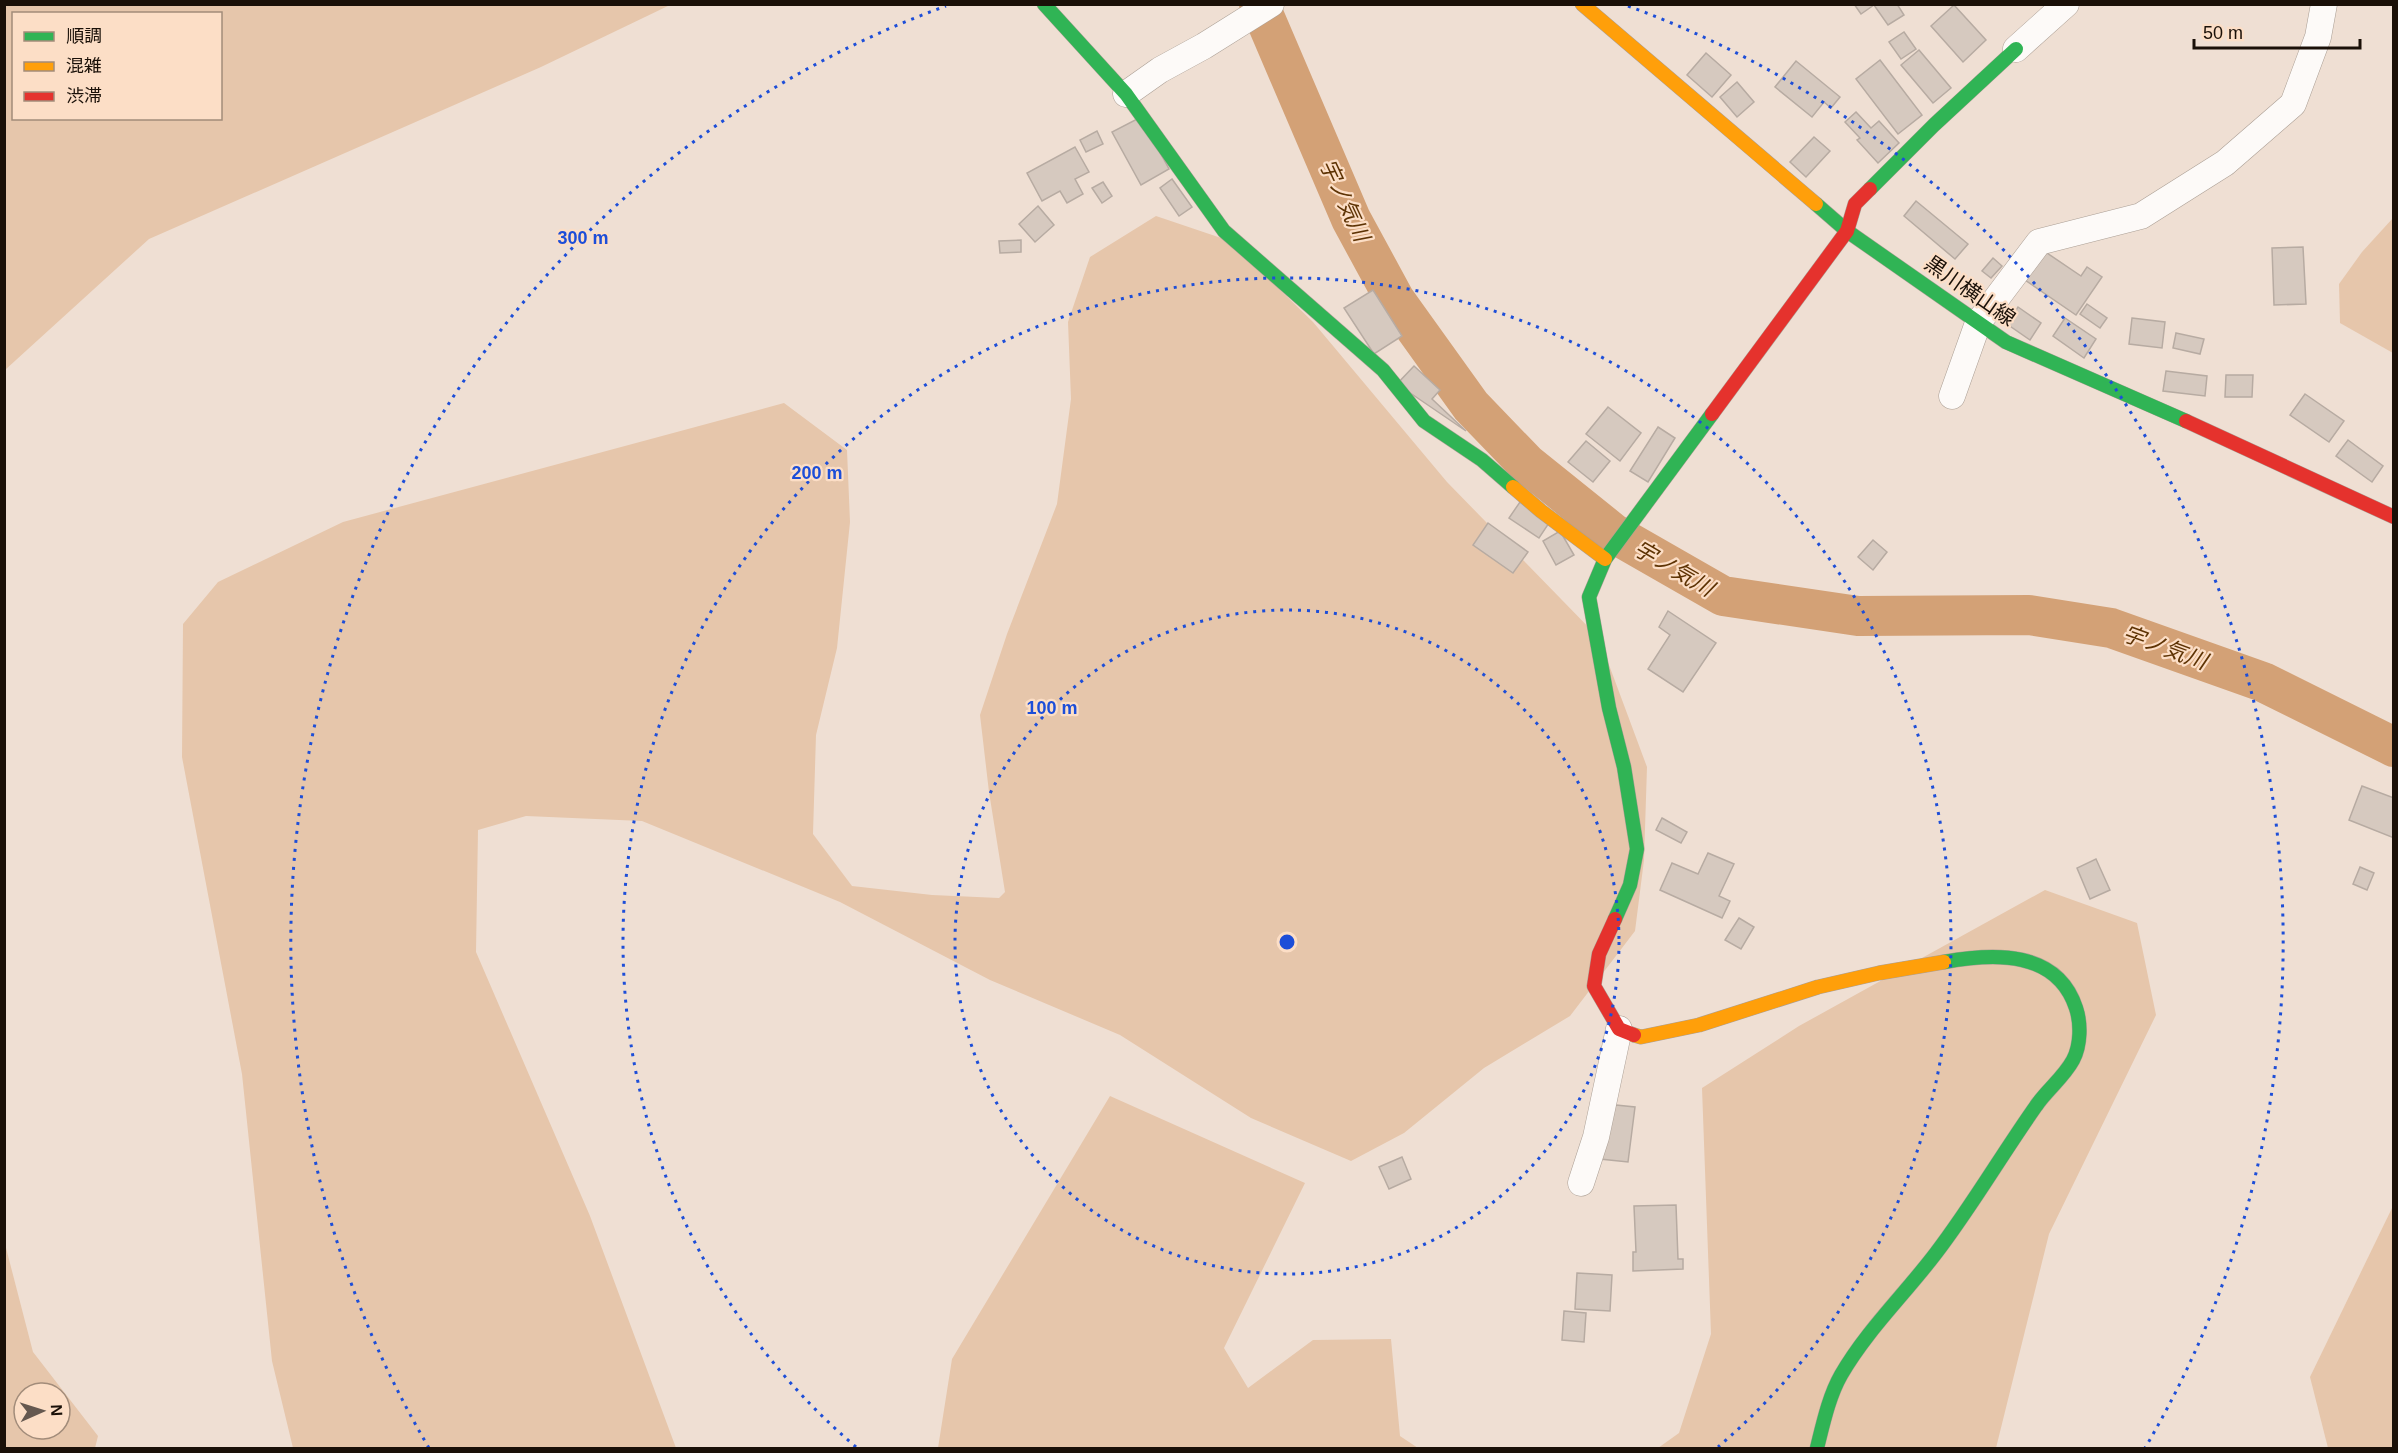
<svg xmlns="http://www.w3.org/2000/svg" width="2398" height="1453" font-family="Arial,'Noto Sans JP',sans-serif">
<style>
.green{fill:#e6c6ab;fill-rule:evenodd}
.lines{fill:none;stroke-linecap:round;stroke-linejoin:round}
.river{stroke:#d3a176;stroke-width:40}
.building{fill:#d6c9bf;stroke:#b7aba2;stroke-width:1.5}
.street-casing{stroke:#ab9f95;stroke-width:27}
.fast-casing{stroke:#ab9f95;stroke-width:15}
.slow-casing{stroke:#ab9f95;stroke-width:15}
.jam-casing{stroke:#ab9f95;stroke-width:15}
.street{stroke:#fdfaf8;stroke-width:26}
.fast{stroke:#30b455;stroke-width:14}
.slow{stroke:#ff9f0a;stroke-width:14}
.jam{stroke:#e5322d;stroke-width:14}
.ring{fill:none;stroke:#1d4ed8;stroke-width:3;stroke-dasharray:3 6}
.labels{text-anchor:middle;stroke-width:4.5;stroke-linejoin:round;paint-order:stroke}
.street-label{font-size:21px;fill:#1a1008;stroke:#fcdec6}
.water-label{font-size:22px;font-style:italic;fill:#5e3304;stroke:#fcdec6}
.centre{fill:#1d4ed8;stroke:#fcdec6;stroke-width:3}
.ring-label{font-size:18px;text-anchor:middle;font-weight:bold;fill:#1d4ed8;stroke:#fcdec6;stroke-width:4.5;stroke-linejoin:round;paint-order:stroke}
</style>
<rect width="100%" height="100%" fill="#efdfd3"/>
<!-- green -->
<g class="green">
<path d="M 5,4 L 670,4 L 670,5 L 541,67 L 149,239 L 5,370 ZM 14,14 L 220,14 L 220,118 L 14,118 Z"/>
<path d="M 1156,216 L 1230,241 L 1313,322 L 1447,482 L 1599,638 L 1647,767 L 1644,860 L 1635,931 L 1570,1016 L 1484,1068 L 1404,1133 L 1351,1161 L 1251,1118 L 1120,1035 L 990,980 L 840,902 L 642,821 L 526,816 L 478,830 L 476,952 L 590,1216 L 676,1448 L 293,1448 L 272,1361 L 242,1074 L 182,757 L 183,624 L 218,582 L 343,522 L 784,403 L 847,450 L 850,522 L 837,648 L 816,735 L 813,834 L 852,886 L 932,895 L 999,898 L 1005,892 L 989,792 L 980,715 L 1007,634 L 1057,504 L 1071,399 L 1068,322 L 1090,257 Z"/>
<path d="M 2393,218 L 2393,353 L 2340,323 L 2339,284 L 2362,252 Z"/>
<path d="M 2045,890 L 2137,923 L 2156,1015 L 2049,1234 L 1996,1448 L 1658,1448 L 1679,1433 L 1711,1334 L 1702,1088 L 1799,1026 Z"/>
<path d="M 1110,1096 L 1305,1183 L 1224,1348 L 1248,1388 L 1313,1340 L 1391,1339 L 1400,1436 L 1418,1448 L 938,1448 L 952,1359 Z"/>
<path d="M 2393,1206 L 2393,1448 L 2328,1448 L 2310,1377 Z"/>
<path d="M 5,1244 L 33,1352 L 98,1436 L 95,1448 L 5,1448 ZM 24,1393 L 60,1393 L 60,1429 L 24,1429 Z"/>
</g>
<g class="lines">
<!-- river -->
<path class="river" d="M 1259,4 L 1351,219 L 1395,300 L 1471,406 L 1526,463 L 1613,533 L 1723,596 L 1858,616 L 2029,615 L 2111,628 L 2263,682 L 2394,747"/>
</g>
<!-- building -->
<g class="building">
<path d="M 1854,4 L 1897,4 L 1904,15 L 1888,25 L 1874,5 L 1861,14 Z"/>
<path d="M 1954,5 L 1986,40 L 1963,62 L 1931,26 Z"/>
<path d="M 1904,32 L 1916,49 L 1901,59 L 1889,42 Z"/>
<path d="M 1919,50 L 1951,88 L 1933,103 L 1901,65 Z"/>
<path d="M 1706,53 L 1731,75 L 1712,97 L 1687,75 Z"/>
<path d="M 1880,60 L 1922,115 L 1898,134 L 1856,79 Z"/>
<path d="M 1796,61 L 1840,97 L 1831,108 L 1824,102 L 1812,117 L 1775,87 Z"/>
<path d="M 1737,82 L 1754,102 L 1737,117 L 1720,97 Z"/>
<path d="M 1856,112 L 1871,128 L 1879,121 L 1899,143 L 1878,163 L 1857,140 L 1860,138 L 1845,122 Z"/>
<path d="M 1141,117 L 1169,169 L 1141,185 L 1112,132 Z"/>
<path d="M 1097,131 L 1103,144 L 1086,152 L 1080,140 Z"/>
<path d="M 1814,137 L 1830,151 L 1806,177 L 1790,162 Z"/>
<path d="M 1075,147 L 1089,172 L 1075,179 L 1083,194 L 1067,203 L 1060,191 L 1042,201 L 1027,173 Z"/>
<path d="M 1172,179 L 1192,207 L 1179,216 L 1160,188 Z"/>
<path d="M 1103,182 L 1112,196 L 1102,203 L 1092,188 Z"/>
<path d="M 1916,201 L 1968,244 L 1955,259 L 1904,216 Z"/>
<path d="M 1038,206 L 1054,225 L 1035,242 L 1019,224 Z"/>
<path d="M 1021,240 L 1021,252 L 1000,253 L 999,241 Z"/>
<path d="M 2303,247 L 2306,304 L 2274,305 L 2272,248 Z"/>
<path d="M 2044,251 L 2081,276 L 2087,267 L 2102,277 L 2076,315 L 2025,280 Z"/>
<path d="M 1993,258 L 2002,266 L 1991,278 L 1982,271 Z"/>
<path d="M 1373,290 L 1402,336 L 1374,354 L 1344,308 Z"/>
<path d="M 2087,304 L 2107,318 L 2100,328 L 2080,314 Z"/>
<path d="M 2018,307 L 2041,323 L 2030,340 L 2007,324 Z"/>
<path d="M 2065,318 L 2096,339 L 2084,358 L 2053,336 Z"/>
<path d="M 2132,318 L 2165,322 L 2162,348 L 2129,344 Z"/>
<path d="M 2176,333 L 2204,339 L 2200,354 L 2173,348 Z"/>
<path d="M 1414,366 L 1440,390 L 1432,399 L 1466,431 L 1397,384 Z"/>
<path d="M 2166,371 L 2207,376 L 2205,396 L 2163,391 Z"/>
<path d="M 2226,375 L 2253,375 L 2252,397 L 2225,397 Z"/>
<path d="M 2305,394 L 2344,421 L 2329,442 L 2290,415 Z"/>
<path d="M 1608,407 L 1641,433 L 1620,461 L 1586,434 Z"/>
<path d="M 1658,427 L 1675,438 L 1648,482 L 1630,471 Z"/>
<path d="M 2348,440 L 2383,466 L 2372,482 L 2336,456 Z"/>
<path d="M 1586,441 L 1610,461 L 1593,482 L 1568,462 Z"/>
<path d="M 1520,502 L 1549,523 L 1539,538 L 1509,518 Z"/>
<path d="M 1488,523 L 1528,552 L 1513,573 L 1473,545 Z"/>
<path d="M 1560,531 L 1574,555 L 1556,565 L 1543,541 Z"/>
<path d="M 1873,540 L 1887,552 L 1873,570 L 1858,557 Z"/>
<path d="M 1668,611 L 1716,643 L 1683,692 L 1648,669 L 1670,635 L 1659,627 Z"/>
<path d="M 2362,786 L 2394,798 L 2394,838 L 2349,820 Z"/>
<path d="M 1662,818 L 1687,832 L 1681,843 L 1656,830 Z"/>
<path d="M 1708,853 L 1734,864 L 1719,896 L 1730,901 L 1722,918 L 1660,890 L 1672,863 L 1698,874 Z"/>
<path d="M 2096,859 L 2110,890 L 2090,899 L 2077,868 Z"/>
<path d="M 2360,867 L 2374,873 L 2367,890 L 2353,884 Z"/>
<path d="M 1739,918 L 1754,927 L 1741,949 L 1725,940 Z"/>
<path d="M 1606,1104 L 1635,1107 L 1628,1162 L 1600,1159 Z"/>
<path d="M 1402,1157 L 1411,1179 L 1389,1189 L 1379,1167 Z"/>
<path d="M 1676,1205 L 1678,1259 L 1683,1259 L 1683,1269 L 1633,1271 L 1633,1252 L 1636,1252 L 1634,1206 Z"/>
<path d="M 1577,1273 L 1612,1275 L 1610,1311 L 1575,1309 Z"/>
<path d="M 1564,1311 L 1586,1313 L 1584,1342 L 1562,1340 Z"/>
</g>
<g class="lines">
<defs>
<g id="street">
<path d="M 2016,49 L 2066,4"/>
<path d="M 1126,94 L 1160,70 L 1204,46 L 1271,4"/>
<path d="M 1952,396 L 1978,323 L 2039,242 L 2141,216 L 2225,163 L 2293,104 L 2318,37 L 2324,4"/>
<path d="M 1581,1183 L 1596,1137 L 1619,1029"/>
</g>
<g id="fast">
<path d="M 1044,4 L 1126,94 L 1224,231 L 1383,370 L 1424,421 L 1482,460 L 1513,487"/>
<path d="M 1870,189 L 1934,125 L 2016,49"/>
<path d="M 1816,204 L 1847,231 L 2006,342 L 2186,421"/>
<path d="M 1615,919 L 1630,885 L 1637,849 L 1624,767 L 1609,708 L 1589,597 L 1605,559 L 1712,414"/>
<path d="M 1817,1448 C 1823,1424 1829,1396 1841,1375 C 1867,1330 1905,1294 1936,1253 C 1972,1206 2002,1154 2036,1106 C 2046,1091 2064,1077 2073,1060 C 2081,1045 2081,1023 2076,1008 C 2057,950 1994,953 1944,962"/>
</g>
<g id="slow">
<path d="M 1582,4 L 1816,204"/>
<path d="M 1513,487 L 1541,511 L 1605,559"/>
<path d="M 1634,1035 L 1641,1037 L 1699,1025 L 1818,987 L 1879,973 L 1944,962"/>
</g>
<g id="jam">
<path d="M 1712,414 L 1847,231 L 1855,204 L 1870,189"/>
<path d="M 2186,421 L 2394,517"/>
<path d="M 1615,919 L 1599,954 L 1594,986 L 1619,1029 L 1634,1035"/>
</g>
</defs>
<!-- street casing -->
<use href="#street" class="street-casing"/>
<!-- fast casing -->
<use href="#fast" class="fast-casing"/>
<!-- slow casing -->
<use href="#slow" class="slow-casing"/>
<!-- jam casing -->
<use href="#jam" class="jam-casing"/>
<!-- street -->
<use href="#street" class="street"/>
<!-- fast -->
<use href="#fast" class="fast"/>
<!-- slow -->
<use href="#slow" class="slow"/>
<!-- jam -->
<use href="#jam" class="jam"/>
</g>
<!-- distance rings -->
<g class="ring">
<circle cx="1287" cy="942" r="332"/>
<path d="M856 1447A664 664 0 1 1 1718 1447"/>
<path d="M429 1448A996 996 0 0 1 946 6M1628 6A996 996 0 0 1 2145 1448"/>
</g>
<g class="labels">
<!-- street labels -->
<g class="street-label">
<text transform="translate(1970 291) rotate(35)" y="7">黒川横山線</text>
</g>
<!-- water labels -->
<g class="water-label">
<text transform="translate(1345 200) rotate(65)" y="8">宇ノ気川</text>
<text transform="translate(1674 568) rotate(30)" y="8">宇ノ気川</text>
<text transform="translate(2165 647) rotate(20)" y="8">宇ノ気川</text>
</g>
</g>
<circle cx="1287" cy="942" r="9" class="centre"/>
<g class="ring-label">
<text x="583" y="244">300 m</text>
<text x="817" y="479">200 m</text>
<text x="1052" y="714">100 m</text>
</g>
<!-- border -->
<rect width="2398" height="1453" fill="none" stroke="#1a1008" stroke-width="12"/>
<!-- legend -->
<rect x="12" y="12" width="210" height="108" fill="#fcdec6" stroke="#a28c7a" stroke-width="1.5"/>
<rect x="24" y="32" width="30" height="9" fill="#30b455" stroke="#a28c7a" stroke-width="1.5"/>
<text x="66" y="42" font-size="18" fill="#1a1008">順調</text>
<rect x="24" y="62" width="30" height="9" fill="#ff9f0a" stroke="#a28c7a" stroke-width="1.5"/>
<text x="66" y="72" font-size="18" fill="#1a1008">混雑</text>
<rect x="24" y="92" width="30" height="9" fill="#e5322d" stroke="#a28c7a" stroke-width="1.5"/>
<text x="66" y="102" font-size="18" fill="#1a1008">渋滞</text>
<!-- north arrow -->
<g transform="translate(42 1411) rotate(87)"><circle r="28" fill="#fcdec6" stroke="#a28c7a" stroke-width="1.5"/>
<path d="M0-4.5L10 22L0 15L-10 22Z" fill="#65584f"/>
<text y="-9" font-size="16" font-weight="bold" text-anchor="middle" fill="#1a1008">N</text>
</g>
<!-- scale -->
<path d="M2194 39v9h166v-9" fill="none" stroke="#1a1008" stroke-width="3"/>
<text x="2203" y="39" font-size="18" fill="#1a1008" stroke="#fcdec6" stroke-width="4.5" paint-order="stroke">50 m</text>
</svg>
